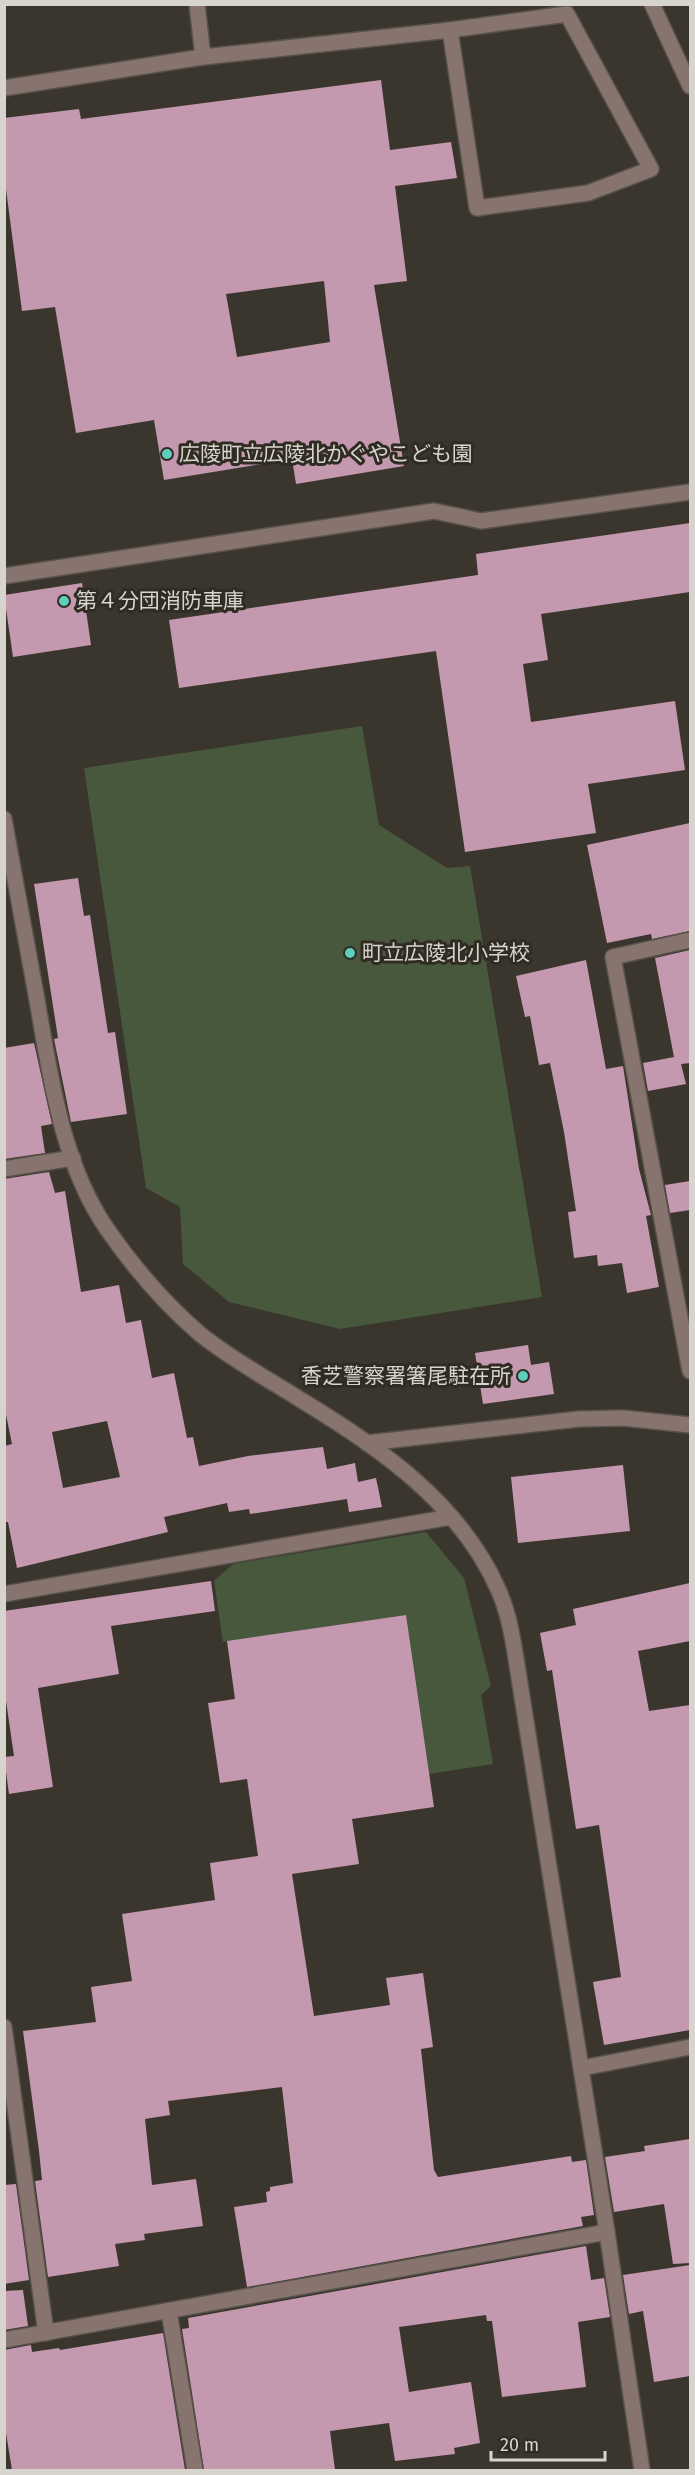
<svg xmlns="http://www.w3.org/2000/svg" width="695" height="2475" font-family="'Fira Sans','Noto Sans JP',sans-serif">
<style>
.green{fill:#47583c}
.building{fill:#c499af;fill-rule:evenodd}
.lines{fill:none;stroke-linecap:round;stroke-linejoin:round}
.minor-casing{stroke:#57524a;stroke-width:18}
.minor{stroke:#88746f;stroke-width:15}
.poi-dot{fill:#5cceba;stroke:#312c23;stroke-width:2}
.labels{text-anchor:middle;stroke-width:6;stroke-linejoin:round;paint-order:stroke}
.poi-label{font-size:21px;fill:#d7d4ce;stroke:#312c23;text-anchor:start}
</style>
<rect width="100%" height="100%" fill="#3b362d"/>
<!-- green -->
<g class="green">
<path d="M 362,726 L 379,825 L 447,868 L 470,866 L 542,1297 L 340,1329 L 229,1302 L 183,1264 L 180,1207 L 146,1188 L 84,768 Z"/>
<path d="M 426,1532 L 464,1578 L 491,1686 L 481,1695 L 493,1764 L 429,1774 L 405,1615 L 223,1642 L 214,1581 L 233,1564 Z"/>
</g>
<!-- building -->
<g class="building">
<path d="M 381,80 L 390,150 L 451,142 L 457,178 L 395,186 L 407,281 L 374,285 L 404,466 L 296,484 L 292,459 L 164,480 L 154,420 L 76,433 L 55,307 L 22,311 L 4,174 L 4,118 L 79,109 L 81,119 ZM 324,281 L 330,342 L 237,357 L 226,294 Z"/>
<path d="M 690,523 L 690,592 L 541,614 L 548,660 L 523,664 L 531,722 L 675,701 L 685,770 L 588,784 L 596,833 L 465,852 L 436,651 L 179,688 L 169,620 L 478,575 L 476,554 Z"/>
<path d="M 82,583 L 91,645 L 13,657 L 4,595 Z"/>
<path d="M 690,823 L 690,931 L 652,939 L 651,934 L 607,943 L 587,845 Z"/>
<path d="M 78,878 L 84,916 L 90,915 L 108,1033 L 115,1032 L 127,1114 L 71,1122 L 54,1039 L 58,1038 L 34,884 Z"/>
<path d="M 690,950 L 690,1063 L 681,1064 L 686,1084 L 648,1091 L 643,1063 L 674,1057 L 655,958 Z"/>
<path d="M 586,960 L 606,1069 L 623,1066 L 639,1169 L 651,1215 L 646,1216 L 659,1287 L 627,1293 L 622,1263 L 598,1266 L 597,1255 L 574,1258 L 568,1212 L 576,1211 L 564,1132 L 550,1063 L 539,1065 L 530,1016 L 525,1017 L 516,976 Z"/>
<path d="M 34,1043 L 52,1124 L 41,1126 L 45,1153 L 4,1159 L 4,1048 Z"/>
<path d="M 49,1172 L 55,1193 L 65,1191 L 81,1292 L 119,1285 L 126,1323 L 141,1320 L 152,1378 L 174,1373 L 187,1438 L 193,1437 L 199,1466 L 248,1456 L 323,1447 L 327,1469 L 355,1463 L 358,1482 L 376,1478 L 382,1507 L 349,1512 L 347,1499 L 250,1514 L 249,1509 L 229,1512 L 227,1503 L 164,1517 L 168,1532 L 17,1568 L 8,1522 L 4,1522 L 4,1446 L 12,1444 L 4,1405 L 4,1179 ZM 107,1421 L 120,1477 L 63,1488 L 52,1432 Z"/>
<path d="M 690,1181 L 690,1210 L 670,1213 L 665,1185 Z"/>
<path d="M 528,1345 L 531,1365 L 549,1362 L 554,1394 L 483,1404 L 475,1353 Z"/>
<path d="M 623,1465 L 630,1531 L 518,1543 L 511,1477 Z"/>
<path d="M 211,1581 L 215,1611 L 111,1626 L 119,1674 L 38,1688 L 53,1787 L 9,1794 L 4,1757 L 14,1756 L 4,1687 L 4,1611 Z"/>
<path d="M 690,1583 L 690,1641 L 638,1651 L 649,1711 L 690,1705 L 690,2030 L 604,2045 L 593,1982 L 621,1977 L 599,1825 L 576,1829 L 552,1670 L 547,1671 L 540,1633 L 576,1625 L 573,1609 Z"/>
<path d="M 406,1615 L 434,1807 L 352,1819 L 359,1864 L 292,1874 L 314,2016 L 390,2005 L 386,1978 L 423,1973 L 433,2047 L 421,2049 L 434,2170 L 438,2177 L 571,2156 L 572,2162 L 586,2160 L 594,2215 L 581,2217 L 583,2226 L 247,2287 L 234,2207 L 267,2202 L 266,2192 L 270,2191 L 270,2187 L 293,2183 L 282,2087 L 168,2101 L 170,2115 L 145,2119 L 152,2185 L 196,2179 L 203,2226 L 144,2234 L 145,2240 L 115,2244 L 119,2266 L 48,2277 L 35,2181 L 42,2180 L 39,2151 L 23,2031 L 96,2022 L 91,1987 L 132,1981 L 122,1914 L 215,1900 L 210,1863 L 258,1856 L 247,1779 L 220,1783 L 208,1703 L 235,1699 L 227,1641 Z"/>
<path d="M 690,2139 L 690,2263 L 673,2264 L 664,2204 L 614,2212 L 605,2157 L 645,2151 L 644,2146 Z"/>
<path d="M 16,2184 L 29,2280 L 4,2284 L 4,2185 Z"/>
<path d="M 586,2246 L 591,2280 L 604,2278 L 610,2317 L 578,2322 L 586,2387 L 502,2397 L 492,2321 L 487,2321 L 486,2315 L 399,2327 L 409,2392 L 471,2382 L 480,2443 L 454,2448 L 455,2454 L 395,2461 L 389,2423 L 330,2431 L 335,2470 L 204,2470 L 182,2329 L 189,2328 L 188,2318 Z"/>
<path d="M 690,2265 L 690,2376 L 654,2382 L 643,2311 L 629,2314 L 623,2275 Z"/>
<path d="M 23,2290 L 28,2326 L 4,2330 L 4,2291 Z"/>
<path d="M 163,2333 L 185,2470 L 12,2470 L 4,2421 L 4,2350 L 31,2345 L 32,2352 L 59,2348 L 60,2350 Z"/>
</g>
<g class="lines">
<defs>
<g id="minor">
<path d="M 197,4 L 203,57"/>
<path d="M 652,4 L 690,86"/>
<path d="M 567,14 L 651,169 L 588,193 L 477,208 L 450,30 Z"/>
<path d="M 4,88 L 203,57 L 450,30"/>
<path d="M 4,576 L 434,511 L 481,521 L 690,492"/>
<path d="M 4,819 C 15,879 26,939 37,1000 C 50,1075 62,1164 107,1229 C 134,1268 164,1303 200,1334 C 231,1359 268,1379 301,1400 C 379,1447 460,1503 498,1589 C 509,1613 513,1640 517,1665 L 607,2232 L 642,2470"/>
<path d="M 690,940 L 613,957 L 690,1371"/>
<path d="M 4,1169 L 73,1158"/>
<path d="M 367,1443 L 579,1419 L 623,1418 L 690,1425"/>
<path d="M 4,1594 L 451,1517"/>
<path d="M 4,2027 L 46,2333"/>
<path d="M 582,2068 L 690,2047"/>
<path d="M 169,2311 L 195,2470"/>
<path d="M 4,2340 L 607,2232"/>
</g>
</defs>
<!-- minor casing -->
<use href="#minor" class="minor-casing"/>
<!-- minor -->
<use href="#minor" class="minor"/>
</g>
<!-- markers -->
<g class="poi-dot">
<circle cx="167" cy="454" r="6"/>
<circle cx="64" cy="601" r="6"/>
<circle cx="350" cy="953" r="6"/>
<circle cx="523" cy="1376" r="6"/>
</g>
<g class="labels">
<!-- poi labels -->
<g class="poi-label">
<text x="179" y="461">広陵町立広陵北かぐやこども園</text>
<text x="76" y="608">第４分団消防車庫</text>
<text x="362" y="960">町立広陵北小学校</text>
<text x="511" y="1383" text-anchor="end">香芝警察署箸尾駐在所</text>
</g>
</g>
<!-- border -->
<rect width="695" height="2475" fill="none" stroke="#d7d4ce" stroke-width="12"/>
<!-- scale -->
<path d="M491 2451v9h114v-9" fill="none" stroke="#d7d4ce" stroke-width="3"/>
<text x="500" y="2451" font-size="18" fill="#d7d4ce" stroke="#312c23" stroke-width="4.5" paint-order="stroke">20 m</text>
</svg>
